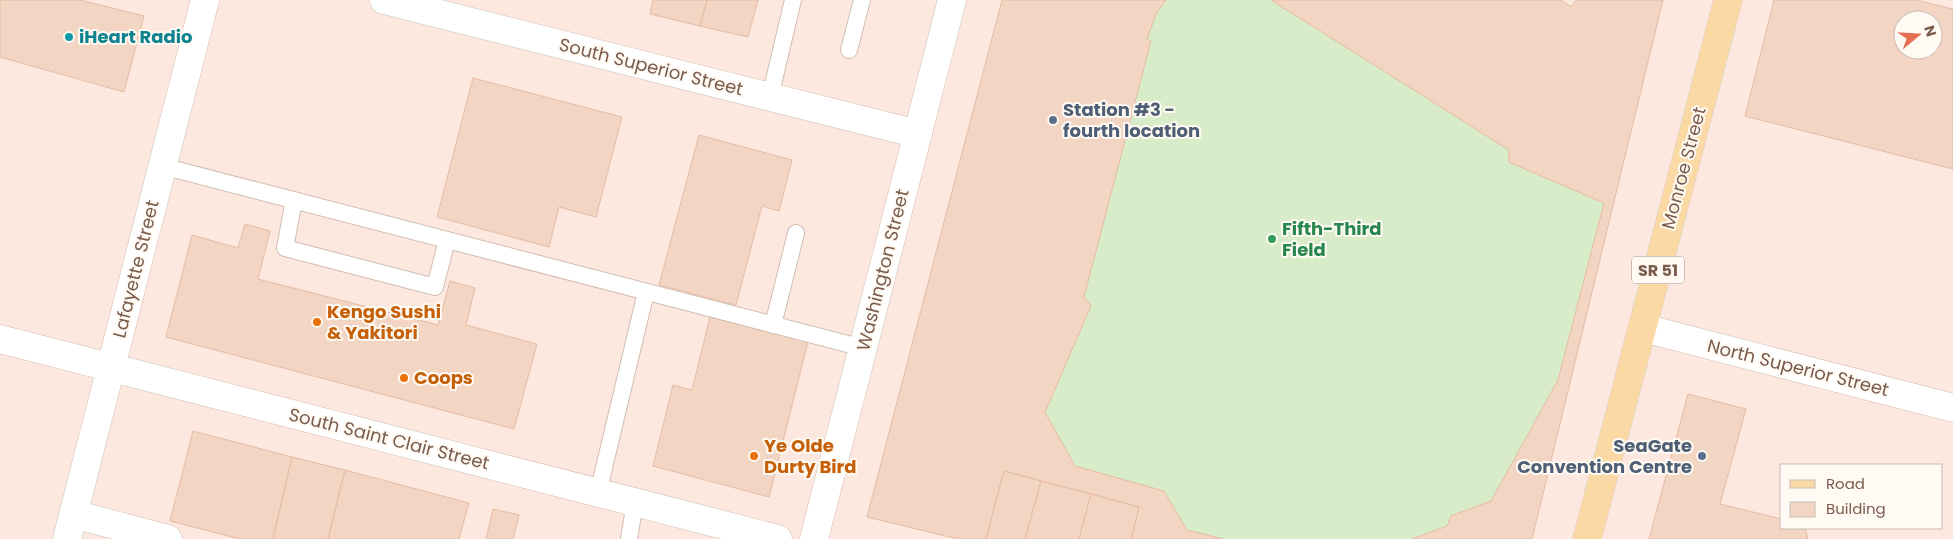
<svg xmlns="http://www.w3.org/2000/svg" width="1953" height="539" font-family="Poppins,sans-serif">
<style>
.commercial{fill:#fde8e0;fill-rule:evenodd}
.pitch{fill:#d8ecc9}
.building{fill:#f3d5c3;stroke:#e6bba3;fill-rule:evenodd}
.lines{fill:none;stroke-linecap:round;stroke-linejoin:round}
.service-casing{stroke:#d1beb0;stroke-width:18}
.minor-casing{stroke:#d1beb0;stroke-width:29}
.tertiary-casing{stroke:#d1beb0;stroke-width:29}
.primary-casing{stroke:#dad1cd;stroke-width:29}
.service{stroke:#fff;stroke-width:16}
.minor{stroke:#fff;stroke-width:28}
.tertiary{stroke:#fff;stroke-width:28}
.primary{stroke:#fbd9a5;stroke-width:28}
.culture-dot{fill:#0f9aa8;stroke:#fffaf3;stroke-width:2}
.service-dot{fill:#5c6f8a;stroke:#fffaf3;stroke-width:2}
.leisure-dot{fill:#2e9e5b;stroke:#fffaf3;stroke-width:2}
.food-dot{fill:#e8710a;stroke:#fffaf3;stroke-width:2}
.labels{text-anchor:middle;stroke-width:4;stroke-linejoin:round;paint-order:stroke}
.shield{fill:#fffaf3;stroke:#a28b7f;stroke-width:1}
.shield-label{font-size:16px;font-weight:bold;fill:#7a5c4d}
.culture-label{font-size:18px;font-weight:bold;fill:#0d838f;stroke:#fffaf3;text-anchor:start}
.street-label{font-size:18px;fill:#7a5c4d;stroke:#fffaf3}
.service-label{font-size:18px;font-weight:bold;fill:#4e5e75;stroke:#fffaf3;text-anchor:start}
.leisure-label{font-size:18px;font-weight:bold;fill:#27864d;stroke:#fffaf3;text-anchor:start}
.food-label{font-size:18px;font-weight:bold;fill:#c56008;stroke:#fffaf3;text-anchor:start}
</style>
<rect width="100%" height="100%" fill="#fdf6ec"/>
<!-- commercial -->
<path class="commercial" d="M 0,0 L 1953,0 L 1953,539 L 0,539 ZM 1903,20 L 1933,20 L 1933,50 L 1903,50 ZM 1782,465 L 1942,465 L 1942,528 L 1782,528 Z"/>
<!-- pitch -->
<path class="pitch" d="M 1002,0 L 1561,0 L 1571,6 L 1576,0 L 1663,0 L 1532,539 L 958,539 L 867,517 Z"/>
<!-- building -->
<g class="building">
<path d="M 0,0 L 80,0 L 144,16 L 124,92 L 0,57 Z"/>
<path d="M 653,0 L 707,0 L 700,26 L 650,14 Z"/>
<path d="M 707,0 L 758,0 L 748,37 L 700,26 Z"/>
<path d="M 1002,0 L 1166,0 L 1157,12 L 1147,39 L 1151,41 L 1084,297 L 1091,306 L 1045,412 L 1075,466 L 1164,491 L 1187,530 L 1223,539 L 1131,539 L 1139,507 L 1004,471 L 986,539 L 958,539 L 867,517 Z"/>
<path d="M 1271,0 L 1561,0 L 1571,7 L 1576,0 L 1663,0 L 1532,539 L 1412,539 L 1447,526 L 1451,516 L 1491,501 L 1558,380 L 1604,203 L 1509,162 L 1509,150 Z"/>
<path d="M 1774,0 L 1916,0 L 1953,9 L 1953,169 L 1745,116 ZM 1903,20 L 1933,20 L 1933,50 L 1903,50 Z"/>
<path d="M 473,78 L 622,117 L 596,217 L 559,207 L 549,247 L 437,217 Z"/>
<path d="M 699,135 L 792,160 L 779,211 L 762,206 L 736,305 L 659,285 Z"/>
<path d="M 245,224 L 270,231 L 258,279 L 438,325 L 450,281 L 475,288 L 466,325 L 537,344 L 514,429 L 166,337 L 192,235 L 238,248 Z"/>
<path d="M 710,317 L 808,342 L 769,497 L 653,466 L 673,385 L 692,390 Z"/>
<path d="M 1688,394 L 1746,409 L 1720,504 L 1782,519 L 1782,528 L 1805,528 L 1808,539 L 1649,539 Z"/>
<path d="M 193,431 L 292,457 L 273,539 L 240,539 L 170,521 Z"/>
<path d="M 292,457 L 345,470 L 328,539 L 273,539 Z"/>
<path d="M 345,470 L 469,503 L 459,539 L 328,539 Z"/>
<path d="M 1004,471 L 1041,481 L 1025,539 L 986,539 Z"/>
<path d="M 1041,481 L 1091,494 L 1079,539 L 1025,539 Z"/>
<path d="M 1091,494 L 1139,507 L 1131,539 L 1079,539 Z"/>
<path d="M 493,509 L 519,515 L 513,539 L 486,539 Z"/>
</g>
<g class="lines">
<defs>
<g id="service">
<path d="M 849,50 L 862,0"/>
<path d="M 770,97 L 793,0"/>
<path d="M 162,166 L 863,348"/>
<path d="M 294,200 L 285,248 L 435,287 L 447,240"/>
<path d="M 773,325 L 796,233"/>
<path d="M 598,493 L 646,292"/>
<path d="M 629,539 L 635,502"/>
</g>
<g id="minor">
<path d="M 384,0 L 918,134"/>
<path d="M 1643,328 L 1953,408"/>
<path d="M 0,339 L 778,539"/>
<path d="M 73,514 L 168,539"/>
<path d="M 67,539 L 205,0"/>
</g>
<path id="tertiary" d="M 814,539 L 952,0"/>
<path id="primary" d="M 1587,539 L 1728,0"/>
</defs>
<!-- service casing -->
<use href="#service" class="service-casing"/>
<!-- minor casing -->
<use href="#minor" class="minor-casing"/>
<!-- tertiary casing -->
<use href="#tertiary" class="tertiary-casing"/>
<!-- primary casing -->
<use href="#primary" class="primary-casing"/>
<!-- service -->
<use href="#service" class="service"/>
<!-- minor -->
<use href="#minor" class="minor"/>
<!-- tertiary -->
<use href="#tertiary" class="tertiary"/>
<!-- primary -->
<use href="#primary" class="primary"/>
</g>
<!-- markers -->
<circle class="culture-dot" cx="69" cy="37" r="5"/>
<g class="service-dot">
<circle cx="1053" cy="120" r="5"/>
<circle cx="1702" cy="456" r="5"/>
</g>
<circle class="leisure-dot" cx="1272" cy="239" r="5"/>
<g class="food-dot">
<circle cx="317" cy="322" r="5"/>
<circle cx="404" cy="378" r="5"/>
<circle cx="754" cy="456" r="5"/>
</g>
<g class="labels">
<!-- shield labels -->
<rect class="shield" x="1632" y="256.5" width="52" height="27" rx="4"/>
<g class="shield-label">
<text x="1658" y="276">SR 51</text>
</g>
<!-- culture labels -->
<g class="culture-label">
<text x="79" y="43">iHeart Radio</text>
</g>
<!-- street labels -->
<g class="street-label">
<text transform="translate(651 67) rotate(14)" y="6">South Superior Street</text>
<text transform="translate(1684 168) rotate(-75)" y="6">Monroe Street</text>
<text transform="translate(136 269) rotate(-76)" y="6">Lafayette Street</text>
<text transform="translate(883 270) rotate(-76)" y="6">Washington Street</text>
<text transform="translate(1798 368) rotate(14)" y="6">North Superior Street</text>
<text transform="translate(389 439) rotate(14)" y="6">South Saint Clair Street</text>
</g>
<!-- service labels -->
<g class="service-label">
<text x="1063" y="116">Station #3 -<tspan x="1063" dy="21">fourth location</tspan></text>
<text x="1692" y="452" text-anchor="end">SeaGate<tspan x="1692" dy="21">Convention Centre</tspan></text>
</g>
<!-- leisure labels -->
<g class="leisure-label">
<text x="1282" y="235">Fifth-Third<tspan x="1282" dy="21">Field</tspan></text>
</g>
<!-- food labels -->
<g class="food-label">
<text x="327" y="318">Kengo Sushi<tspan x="327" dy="21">&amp; Yakitori</tspan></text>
<text x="414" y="384">Coops</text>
<text x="764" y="452">Ye Olde<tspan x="764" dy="21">Durty Bird</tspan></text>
</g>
</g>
<!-- legend -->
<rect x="1780" y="464" width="162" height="65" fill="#fffaf3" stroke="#cabbb1"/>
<rect x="1790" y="480" width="25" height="8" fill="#fbd9a5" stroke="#cabbb1"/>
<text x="1826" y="489" font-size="15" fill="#7a5c4d">Road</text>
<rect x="1790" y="502" width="25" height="15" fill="#f3d5c3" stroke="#cabbb1"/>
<text x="1826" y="514" font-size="15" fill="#7a5c4d">Building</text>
<!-- north arrow -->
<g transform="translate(1918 35) rotate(72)"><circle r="24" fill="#fffaf3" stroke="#cabbb1"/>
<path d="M0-4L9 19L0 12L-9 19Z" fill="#e76f51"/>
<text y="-8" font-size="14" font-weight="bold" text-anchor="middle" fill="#7a5c4d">N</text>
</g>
</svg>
